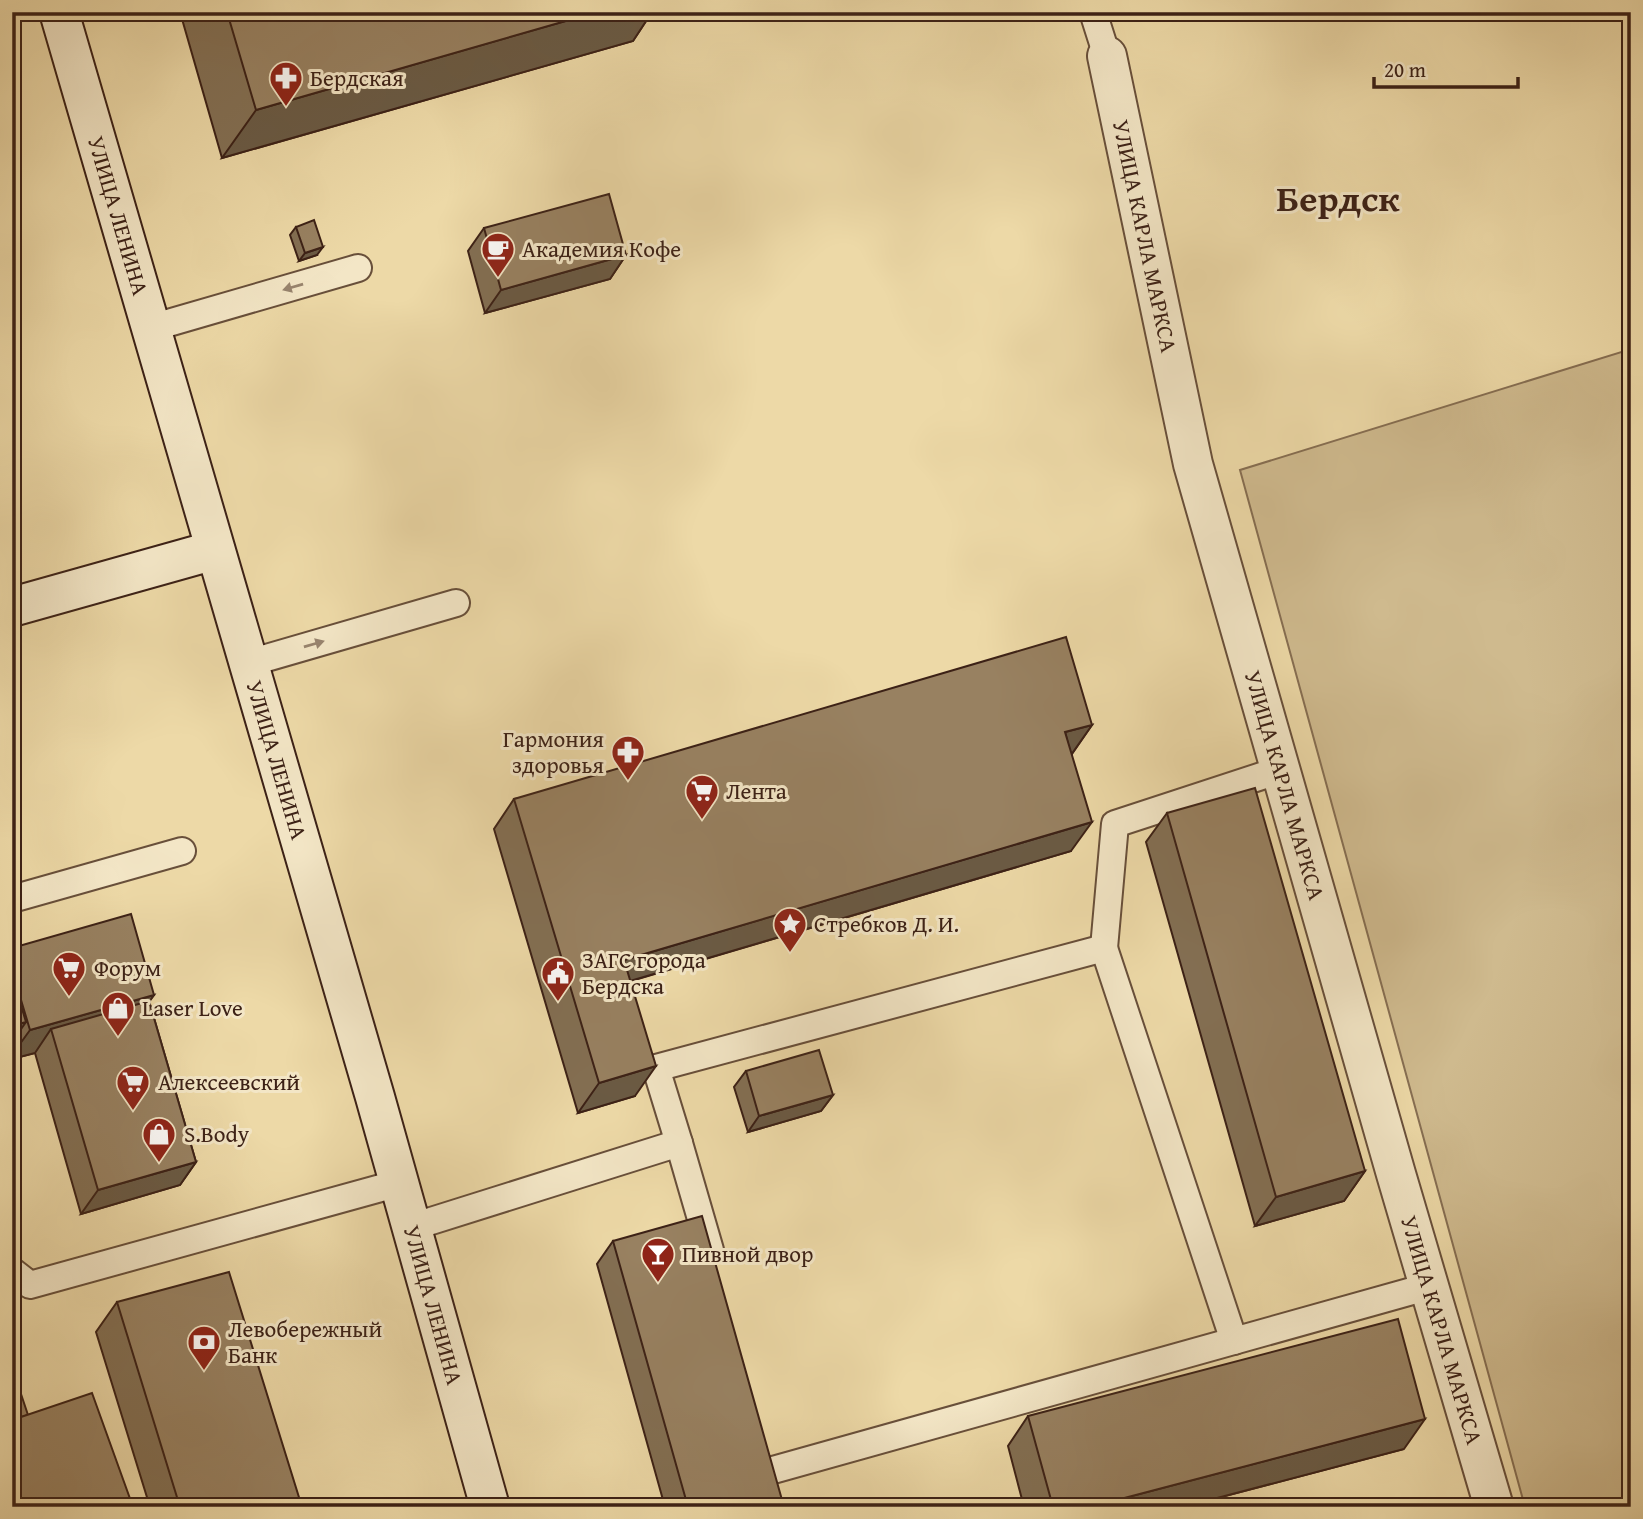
<svg xmlns="http://www.w3.org/2000/svg" width="1643" height="1519" font-family="'Gentium Book Plus',serif">
<style>
.green{fill:#cfba8e;stroke:#866e52;stroke-width:2}
.lines{fill:none;stroke-linecap:round;stroke-linejoin:round}
.service-casing{stroke:#684f3a;stroke-width:30}
.minor-casing{stroke:#684f3a;stroke-width:42}
.secondary-casing{stroke:#3c2116;stroke-width:42}
.service{stroke:#f3e6c6;stroke-width:26}
.minor{stroke:#f3e6c6;stroke-width:38}
.secondary{stroke:#f3e6c6;stroke-width:38}
.wall{fill:#836f53;stroke:#3c2116;stroke-width:2}
.shaded-wall{fill:#6a5a44;stroke:#3c2116;stroke-width:2}
.building{fill:#988161;stroke:#3c2116;stroke-width:2}
.oneway{fill:#98846e}
.labels{text-anchor:middle;stroke-width:6;stroke-linejoin:round;paint-order:stroke}
.poi-label{font-size:23px;fill:#3c2116;stroke:#f3e6c6;text-anchor:start}
.street-label{font-size:23px;fill:#3c2116;stroke:#f3e6c6}
.town-label{font-size:37px;font-weight:bold;fill:#3c2116;stroke:#f3e6c6}
</style>
<rect width="100%" height="100%" fill="#edd9a7"/>
<filter id="stains"><feTurbulence type="fractalNoise" baseFrequency=".00286" numOctaves="4"/><feColorMatrix values="0 0 0 0 .2 0 0 0 0 .09 0 0 0 0 .02 0 0 0 .5 -.17"/></filter>
<radialGradient id="worn" r=".72"><stop offset=".6" stop-color="#630" stop-opacity="0"/><stop offset="1" stop-color="#630" stop-opacity=".3"/></radialGradient>
<!-- green -->
<path class="green" d="M 1631,349 L 1631,1507 L 1525,1507 L 1240,470 Z"/>
<g class="lines">
<defs>
<g id="service">
<path d="M 1093,12 L 1107,56"/>
<path d="M 151,328 L 358,268"/>
<path d="M 249,663 L 456,603"/>
<path d="M 12,899 L 182,851"/>
<path d="M 1104,948 L 1115,824 L 1280,770"/>
<path d="M 679,1143 L 656,1068 L 1104,948 L 1234,1341"/>
<path d="M 412,1227 L 679,1143 L 710,1250"/>
<path d="M 12,1271 L 30,1285 L 399,1183"/>
<path d="M 773,1470 L 1430,1286"/>
</g>
<g id="minor">
<path id="s1" d="M 1107,56 L 1193,464 L 1396,1174 L 1494,1507"/>
</g>
<g id="secondary">
<path id="s2" d="M 59,12 L 375,1097 L 490,1507"/>
<path d="M 12,607 L 215,550"/>
</g>
</defs>
<!-- service casing -->
<use href="#service" class="service-casing"/>
<!-- minor casing -->
<use href="#minor" class="minor-casing"/>
<!-- secondary casing -->
<use href="#secondary" class="secondary-casing"/>
<!-- service -->
<use href="#service" class="service"/>
<!-- minor -->
<use href="#minor" class="minor"/>
<!-- secondary -->
<use href="#secondary" class="secondary"/>
</g>
<!-- wall -->
<g class="wall">
<path d="M 180,12 L 652,12 L 633,41 L 222,158 Z"/>
<path d="M 296,227 L 317,255 L 299,261 L 290,235 Z"/>
<path d="M 484,228 L 626,255 L 610,279 L 485,313 L 468,251 Z"/>
<path d="M 1092,725 L 1072,754 L 1071,851 L 631,981 L 635,1096 L 578,1113 L 494,829 L 514,799 Z"/>
<path d="M 1167,813 L 1365,1171 L 1344,1201 L 1255,1226 L 1146,842 Z"/>
<path d="M 12,948 L 154,995 L 149,1001 L 196,1162 L 180,1185 L 81,1214 L 35,1053 L 12,1059 Z"/>
<path d="M 746,1071 L 833,1095 L 821,1111 L 748,1132 L 734,1087 Z"/>
<path d="M 613,1241 L 784,1507 L 665,1507 L 597,1264 Z"/>
<path d="M 117,1302 L 302,1507 L 150,1507 L 96,1332 Z"/>
<path d="M 1028,1416 L 1404,1449 L 1183,1507 L 1024,1507 L 1008,1446 Z"/>
</g>
<!-- shaded-wall -->
<g class="shaded-wall">
<path d="M 597,12 L 652,12 L 633,41 L 222,158 L 256,110 Z"/>
<path d="M 323,247 L 317,255 L 299,261 L 305,253 Z"/>
<path d="M 19,254 L 13,262 L 12,263 L 12,256 Z"/>
<path d="M 626,255 L 610,279 L 485,313 L 501,290 Z"/>
<path d="M 1092,725 L 1071,755 L 1065,732 Z"/>
<path d="M 1092,822 L 1071,851 L 603,989 L 624,960 Z"/>
<path d="M 154,995 L 133,1025 L 51,1029 L 35,1053 L 12,1059 L 12,1055 L 30,1030 Z"/>
<path d="M 26,1022 L 12,1042 L 12,1026 Z"/>
<path d="M 656,1066 L 635,1096 L 578,1113 L 599,1083 Z"/>
<path d="M 833,1095 L 821,1111 L 748,1132 L 759,1116 Z"/>
<path d="M 196,1162 L 180,1185 L 81,1214 L 98,1190 Z"/>
<path d="M 1365,1171 L 1344,1201 L 1255,1226 L 1276,1197 Z"/>
<path d="M 1425,1419 L 1404,1449 L 1183,1507 L 1090,1507 Z"/>
</g>
<!-- building -->
<g class="building">
<path d="M 227,12 L 597,12 L 256,110 Z"/>
<path d="M 609,194 L 626,255 L 501,290 L 484,228 Z"/>
<path d="M 314,220 L 323,247 L 305,253 L 296,227 Z"/>
<path d="M 12,232 L 19,254 L 12,256 Z"/>
<path d="M 1066,637 L 1092,725 L 1065,732 L 1092,822 L 624,960 L 656,1066 L 599,1083 L 514,799 Z"/>
<path d="M 1255,788 L 1365,1171 L 1276,1197 L 1167,813 Z"/>
<path d="M 131,914 L 154,995 L 30,1030 L 12,970 L 12,948 Z"/>
<path d="M 12,975 L 26,1022 L 12,1026 Z"/>
<path d="M 149,1001 L 196,1162 L 98,1190 L 51,1029 Z"/>
<path d="M 819,1050 L 833,1095 L 759,1116 L 746,1071 Z"/>
<path d="M 702,1216 L 784,1507 L 688,1507 L 613,1241 Z"/>
<path d="M 229,1272 L 302,1507 L 180,1507 L 117,1302 Z"/>
<path d="M 1398,1319 L 1425,1419 L 1090,1507 L 1053,1507 L 1028,1416 Z"/>
<path d="M 12,1367 L 28,1415 L 12,1420 Z"/>
<path d="M 92,1393 L 133,1507 L 12,1507 L 12,1420 Z"/>
</g>
<!-- one-way arrows -->
<defs><path id="oneway-solid" d="M-6-.8H1V-3.2L6.5 0L1 3.2V.8H-6Z" transform="scale(1.75)"/></defs>
<g class="oneway">
<use href="#oneway-solid" transform="translate(293 287) rotate(164)"/>
<use href="#oneway-solid" transform="translate(314 644) rotate(-16)"/>
</g>
<!-- icons -->
<defs>
<symbol id="pharmacy-pin" viewBox="-11 -11 22 30"><path d="M0 17L-7.5 6A9.5 9.5 0 1 1 7.5 6Z" fill="#8f2418" stroke="#f3e6c6"/><path d="M-2-6h4v4h4v4h-4v4h-4v-4h-4v-4h4Z" fill="#fff"/></symbol>
<symbol id="cafe-pin" viewBox="-11 -11 22 30"><path d="M0 17L-7.5 6A9.5 9.5 0 1 1 7.5 6Z" fill="#8f2418" stroke="#f3e6c6"/><path d="M-5.5-4.5H6V0H3Q3 3.5 0 3.5H-2.5Q-5.5 3.5-5.5 0ZM3-3.2v2h1.7v-2ZM-6 4.5H4V6H-6Z" fill="#fff"/></symbol>
<symbol id="supermarket-pin" viewBox="-11 -11 22 30"><path d="M0 17L-7.5 6A9.5 9.5 0 1 1 7.5 6Z" fill="#8f2418" stroke="#f3e6c6"/><path d="M-6-5.5h2.5l.6 2H6L4.5 2H-2.5L-4.4-4H-6ZM-1.5 3.2a1.3 1.3 0 1 0 .1 0ZM3 3.2a1.3 1.3 0 1 0 .1 0Z" fill="#fff"/></symbol>
<symbol id="sight-pin" viewBox="-11 -11 22 30"><path d="M0 17L-7.5 6A9.5 9.5 0 1 1 7.5 6Z" fill="#8f2418" stroke="#f3e6c6"/><path d="M0-6L1.8-2.2L6-1.7L2.9 1.2L3.7 5.4L0 3.3L-3.7 5.4L-2.9 1.2L-6-1.7L-1.8-2.2Z" fill="#fff"/></symbol>
<symbol id="civic-pin" viewBox="-11 -11 22 30"><path d="M0 17L-7.5 6A9.5 9.5 0 1 1 7.5 6Z" fill="#8f2418" stroke="#f3e6c6"/><path d="M-.6-6.5H3V-4.5H.6V-3L4-1V1h2V6H-6V1h2V-1L-.6-3ZM-1.2 2.5V6h2.4V2.5Z" fill="#fff"/></symbol>
<symbol id="shop-pin" viewBox="-11 -11 22 30"><path d="M0 17L-7.5 6A9.5 9.5 0 1 1 7.5 6Z" fill="#8f2418" stroke="#f3e6c6"/><path d="M-5-2.5h2.3a2.7 3.5 0 0 1 5.4 0H5L5.5 6h-11ZM-1.5-2.5h3a1.5 2.3 0 0 0-3 0Z" fill="#fff"/></symbol>
<symbol id="bar-pin" viewBox="-11 -11 22 30"><path d="M0 17L-7.5 6A9.5 9.5 0 1 1 7.5 6Z" fill="#8f2418" stroke="#f3e6c6"/><path d="M-6-5H6L.8 .8V4.5H3.5V6h-7V4.5H-.8V.8Z" fill="#fff"/></symbol>
<symbol id="bank-pin" viewBox="-11 -11 22 30"><path d="M0 17L-7.5 6A9.5 9.5 0 1 1 7.5 6Z" fill="#8f2418" stroke="#f3e6c6"/><path d="M-6-4H6V4H-6ZM0-2.3a2.3 2.3 0 1 0 0 4.6a2.3 2.3 0 1 0 0-4.6Z" fill="#fff"/></symbol>
</defs>
<g fill-rule="evenodd">
<use href="#pharmacy-pin" x="267" y="59" width="38" height="52"/>
<use href="#cafe-pin" x="479" y="230" width="38" height="52"/>
<use href="#pharmacy-pin" x="609" y="733" width="38" height="52"/>
<use href="#supermarket-pin" x="683" y="772" width="38" height="52"/>
<use href="#sight-pin" x="771" y="905" width="38" height="52"/>
<use href="#supermarket-pin" x="50" y="949" width="38" height="52"/>
<use href="#civic-pin" x="539" y="954" width="38" height="52"/>
<use href="#shop-pin" x="99" y="989" width="38" height="52"/>
<use href="#supermarket-pin" x="114" y="1063" width="38" height="52"/>
<use href="#shop-pin" x="140" y="1115" width="38" height="52"/>
<use href="#bar-pin" x="639" y="1235" width="38" height="52"/>
<use href="#bank-pin" x="185" y="1323" width="38" height="52"/>
</g>
<g class="labels">
<!-- poi labels -->
<g class="poi-label">
<text x="310" y="86">Бердская</text>
<text x="522" y="257">Академия Кофе</text>
<text x="604" y="747" text-anchor="end">Гармония<tspan x="604" dy="26">здоровья</tspan></text>
<text x="726" y="799">Лента</text>
<text x="814" y="932">Стребков Д. И.</text>
<text x="582" y="968">ЗАГС города<tspan x="582" dy="26">Бердска</tspan></text>
<text x="94" y="976">Форум</text>
<text x="142" y="1016">Laser Love</text>
<text x="158" y="1090">Алексеевский</text>
<text x="184" y="1142">S.Body</text>
<text x="682" y="1262">Пивной двор</text>
<text x="228" y="1337">Левобережный<tspan x="228" dy="26">Банк</tspan></text>
</g>
<!-- street labels -->
<g class="street-label">
<text dy="8" stroke="none"><textPath href="#s2" startOffset="212">УЛИЦА ЛЕНИНА</textPath></text>
<text dy="8" stroke="none"><textPath href="#s1" startOffset="184">УЛИЦА КАРЛА МАРКСА</textPath></text>
<text dy="8" stroke="none"><textPath href="#s2" startOffset="779">УЛИЦА ЛЕНИНА</textPath></text>
<text dy="8" stroke="none"><textPath href="#s1" startOffset="751">УЛИЦА КАРЛА МАРКСА</textPath></text>
<text dy="8" stroke="none"><textPath href="#s2" startOffset="1346">УЛИЦА ЛЕНИНА</textPath></text>
<text dy="8" stroke="none"><textPath href="#s1" startOffset="1318">УЛИЦА КАРЛА МАРКСА</textPath></text>
</g>
<!-- town labels -->
<g class="town-label">
<text x="1338" y="211">Бердск</text>
</g>
</g>
<!-- margin -->
<rect width="1643" height="1519" fill="none" stroke="#edd9a7" stroke-width="42"/>
<rect x="14" y="14" width="1615" height="1491" fill="none" stroke="#3c2116" stroke-width="3.5"/>
<rect x="21" y="21" width="1601" height="1477" fill="none" stroke="#3c2116" stroke-width="2"/>
<!-- scale -->
<path d="M1374 77v10h144v-10" fill="none" stroke="#3c2116" stroke-width="3.5"/>
<text x="1384" y="77" font-size="21" fill="#3c2116" stroke="#f3e6c6" stroke-width="5" paint-order="stroke">20 m</text>
<rect width="100%" height="100%" filter="url(#stains)"/>
<rect width="100%" height="100%" fill="url(#worn)"/>
</svg>
